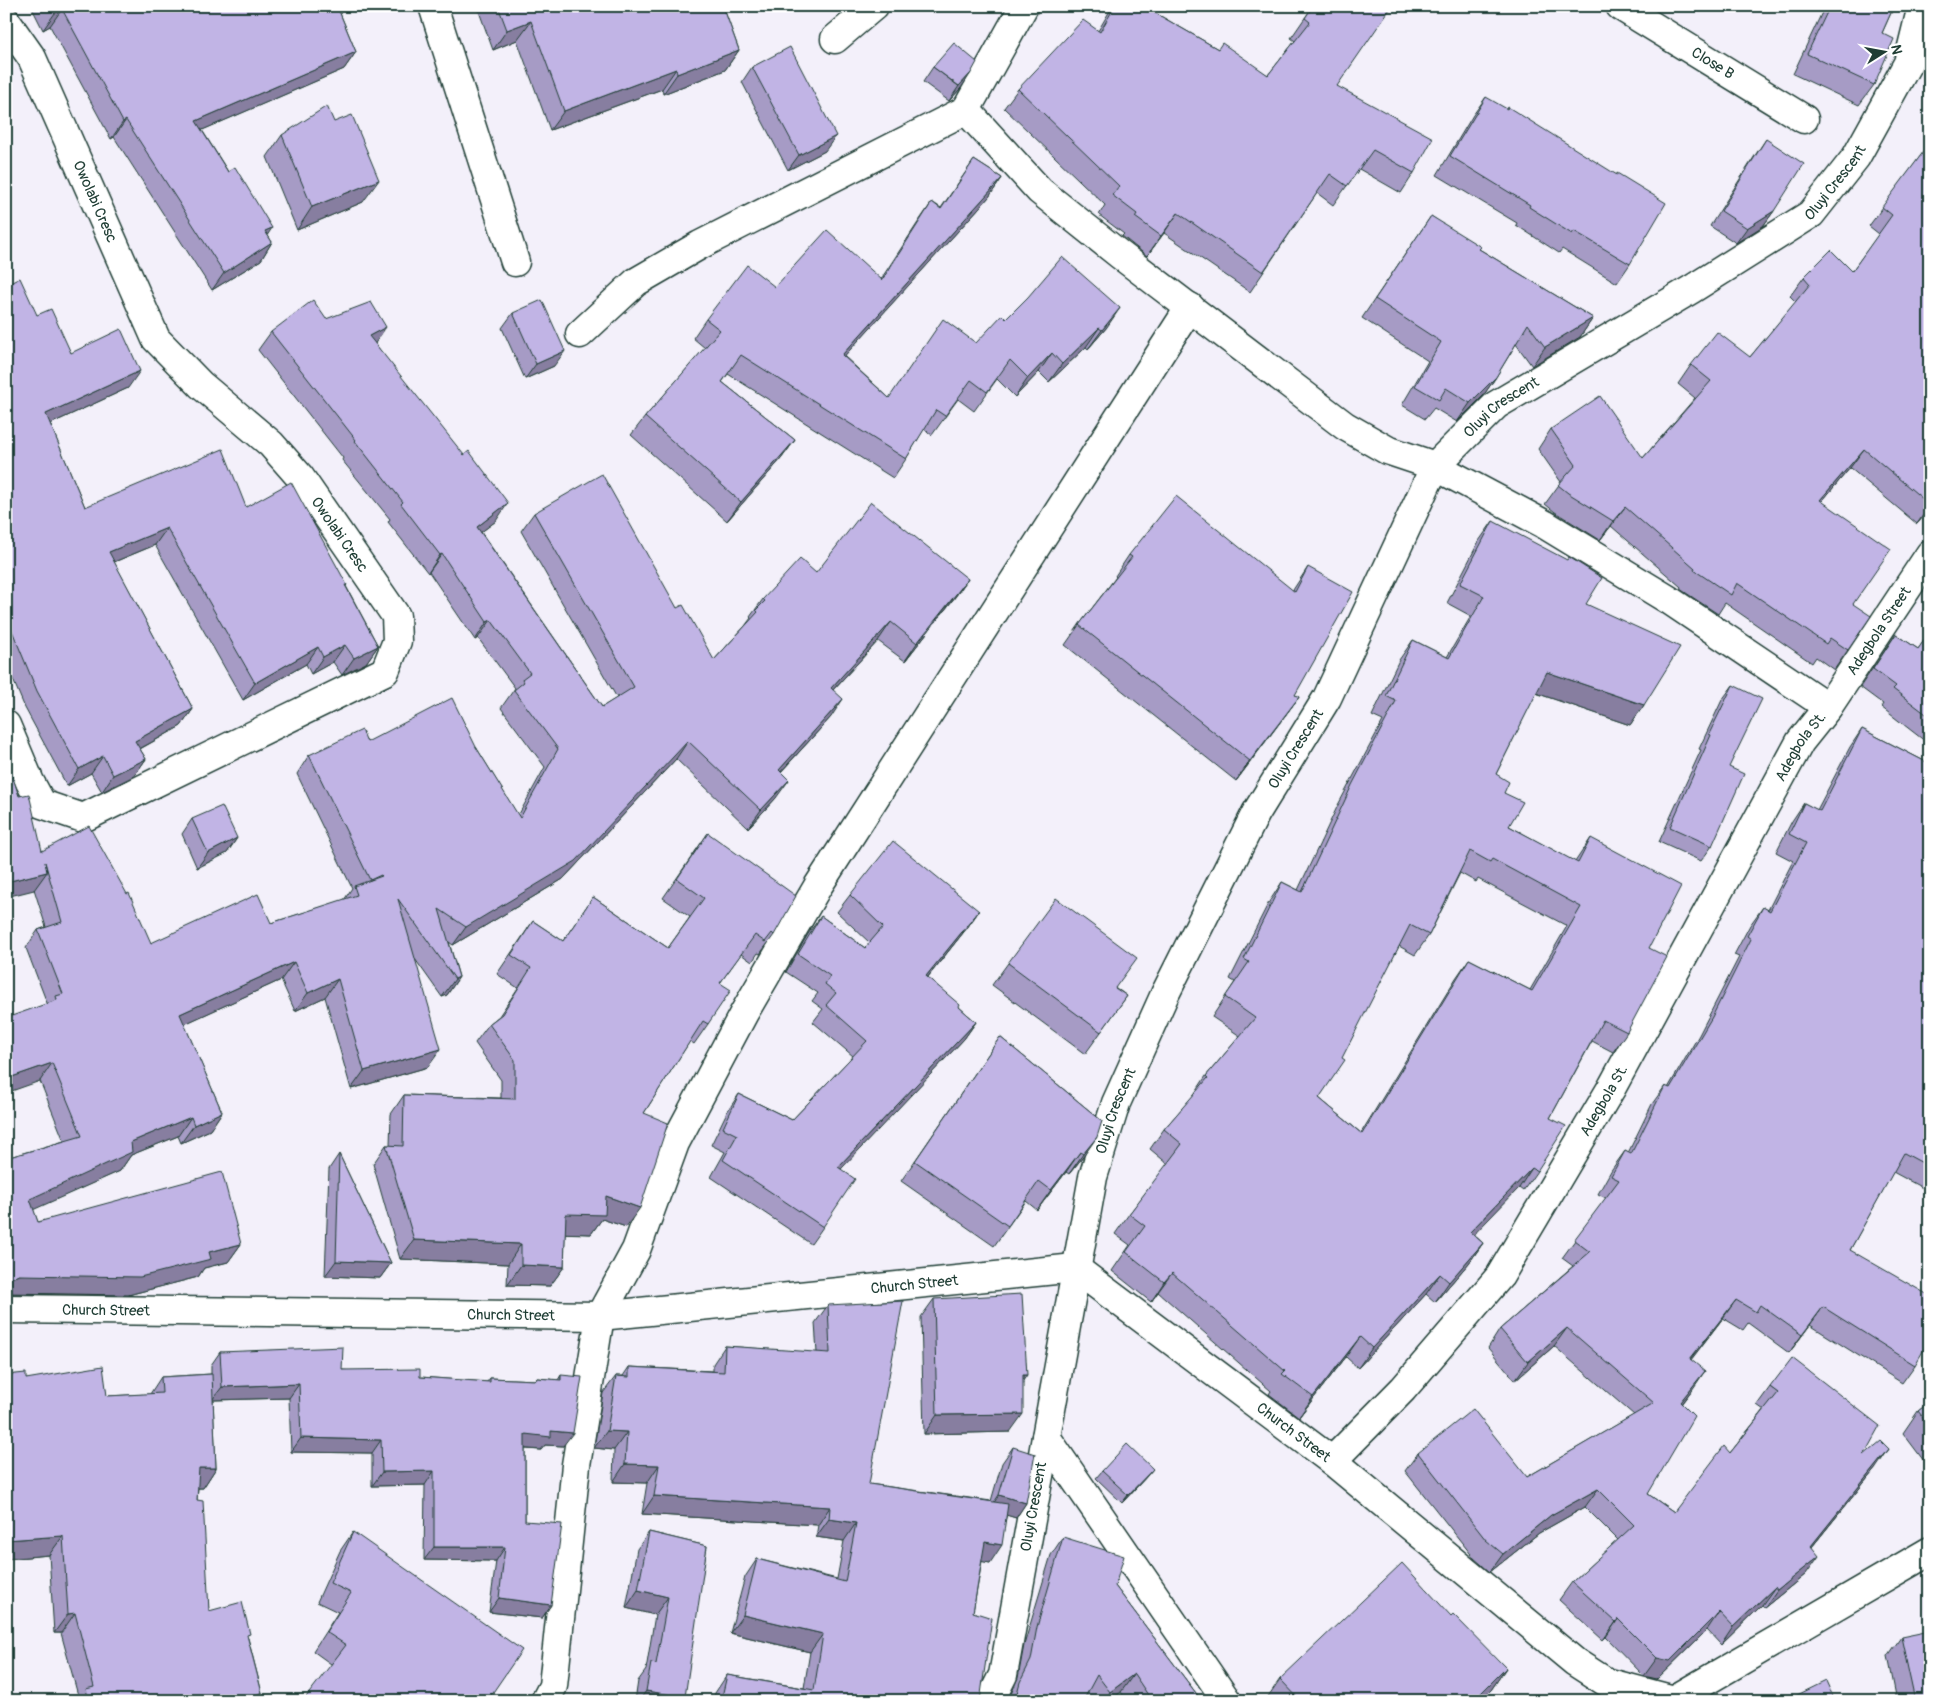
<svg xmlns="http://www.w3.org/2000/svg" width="1936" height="1707" font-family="Pangolin,sans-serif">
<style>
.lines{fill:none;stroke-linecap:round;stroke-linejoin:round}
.minor-casing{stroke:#1f3d34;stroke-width:31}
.minor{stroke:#fff;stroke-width:28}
.wall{fill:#a69bc5;stroke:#1f3d34;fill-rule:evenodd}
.shaded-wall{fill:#877ea0;stroke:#1f3d34}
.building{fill:#c1b4e5;stroke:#1f3d34;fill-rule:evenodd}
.labels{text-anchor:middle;stroke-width:4;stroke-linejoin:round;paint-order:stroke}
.street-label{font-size:15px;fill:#1f3d34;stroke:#fff}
</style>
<rect width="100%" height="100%" fill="#f3f0fa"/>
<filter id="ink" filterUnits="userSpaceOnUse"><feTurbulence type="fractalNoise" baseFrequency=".02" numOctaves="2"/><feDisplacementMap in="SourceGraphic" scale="10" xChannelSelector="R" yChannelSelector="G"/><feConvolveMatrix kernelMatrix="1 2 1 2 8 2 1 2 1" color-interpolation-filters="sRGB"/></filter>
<g filter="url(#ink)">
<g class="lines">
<defs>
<g id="minor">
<path d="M 433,6 L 515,262"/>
<path id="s1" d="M 1620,6 L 1804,119"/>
<path id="s2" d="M 6,21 L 32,58 L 156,339 L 201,385 L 271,444 L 300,477 L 396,616 L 397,641 L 385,671 L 83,818 L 42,804 L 30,782 L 6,725"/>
<path d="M 835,39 L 874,6"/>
<path d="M 966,110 L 1040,191 L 1119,254 L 1345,426 L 1387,450 L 1435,466 L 1544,524 L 1669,600 L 1828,707"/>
<path d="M 580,334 L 636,282 L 700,245 L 966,110 L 1024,6"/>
<path id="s3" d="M 6,1309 L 600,1316 L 1075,1268 L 1332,1461 L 1575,1662 L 1606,1682 L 1678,1701"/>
<path d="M 1046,1437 L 1227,1701"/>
<path id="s4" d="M 1332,1461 L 1403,1389 L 1500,1276 L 1612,1087 L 1800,742 L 1828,707 L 1930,554"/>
<path d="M 1675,1699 L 1930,1551"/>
<path d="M 545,1701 L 553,1686 L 576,1465 L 600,1316 L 636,1250 L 675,1143 L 744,1013 L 818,886 L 1190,307"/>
<path id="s5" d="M 990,1701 L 1003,1675 L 1093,1177 L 1116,1103 L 1165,994 L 1256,813 L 1327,698 L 1435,466 L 1496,405 L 1692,289 L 1811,214 L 1856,157 L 1908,63 L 1922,6"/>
</g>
</defs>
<!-- minor casing -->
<use href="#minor" class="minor-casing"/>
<!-- minor -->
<use href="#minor" class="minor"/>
</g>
<!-- wall -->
<g class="wall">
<path d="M 31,6 L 337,6 L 356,52 L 344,69 L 202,130 L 272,242 L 261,260 L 212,290 L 114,137 L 111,139 L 50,26 L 43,30 Z"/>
<path d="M 477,6 L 723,6 L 739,50 L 725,70 L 663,94 L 662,89 L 550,130 L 517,40 L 493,50 Z"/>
<path d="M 1113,6 L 1143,6 L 1218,49 L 1268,75 L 1295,41 L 1291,38 L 1313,6 L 1337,86 L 1414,173 L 1401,193 L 1359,169 L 1333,205 L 1317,193 L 1250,292 L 1164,233 L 1147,256 L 1122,236 L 1124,234 L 1099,215 L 1105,205 L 1004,108 L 1018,89 L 1098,31 L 1108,14 Z"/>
<path d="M 1678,6 L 1688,6 L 1686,10 Z"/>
<path d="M 1825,6 L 1894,6 L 1882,33 L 1874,85 L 1859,105 L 1793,74 Z"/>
<path d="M 752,67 L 825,151 L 788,170 L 742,82 Z"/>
<path d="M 933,67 L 961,88 L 949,101 L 923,82 Z"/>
<path d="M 1486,97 L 1630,264 L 1617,283 L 1562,249 L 1559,253 L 1516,225 L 1517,223 L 1437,175 L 1473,115 Z"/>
<path d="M 334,122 L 363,202 L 297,230 L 267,157 L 282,135 Z"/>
<path d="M 1766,139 L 1774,211 L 1763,226 L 1736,243 L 1710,226 L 1756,154 Z"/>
<path d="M 1930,143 L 1930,509 L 1917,524 L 1850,468 L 1822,501 L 1853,604 L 1848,650 L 1834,670 L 1816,657 L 1812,663 L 1725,603 L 1718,614 L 1680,589 L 1681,587 L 1611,526 L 1600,540 L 1555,512 L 1545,504 L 1561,482 L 1538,449 L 1551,429 L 1643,458 L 1695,398 L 1678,384 L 1691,365 L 1750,357 L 1796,302 L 1790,296 L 1804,277 L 1852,271 L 1879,234 L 1869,226 Z"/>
<path d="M 974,160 L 1002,178 L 989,197 L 844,356 L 889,398 L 976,343 L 1006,319 L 1107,327 L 1088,349 L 1086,347 L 1049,382 L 1039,372 L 1015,397 L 997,379 L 974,411 L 958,399 L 932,435 L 924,429 L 906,459 L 893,478 L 728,374 L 722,382 L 795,440 L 781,459 L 727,521 L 631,435 L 645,417 L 705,348 L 693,338 L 706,319 L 775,287 L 881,279 L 919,221 L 932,202 L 941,208 Z"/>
<path d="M 1431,216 L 1479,249 L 1593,318 L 1580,337 L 1532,366 L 1516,344 L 1496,377 L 1483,396 L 1457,422 L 1434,408 L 1425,419 L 1402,405 L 1428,361 L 1362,318 Z"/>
<path d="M 6,285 L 37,315 L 71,353 L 128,388 L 50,424 L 85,507 L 246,507 L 347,585 L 346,586 L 378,646 L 366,663 L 342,675 L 333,662 L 311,674 L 306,664 L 243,700 L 155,545 L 114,562 L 193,709 L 181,726 L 140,749 L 146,759 L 134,776 L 102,792 L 91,773 L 67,786 L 25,708 L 6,663 Z"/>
<path d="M 513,313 L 554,366 L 525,379 L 502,328 Z"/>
<path d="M 326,319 L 375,343 L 496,521 L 481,532 L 602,707 L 617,698 L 521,531 L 534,513 L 677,608 L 714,660 L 745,626 L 751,618 L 750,617 L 763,599 L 816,573 L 968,579 L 955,597 L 905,661 L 878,641 L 833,690 L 831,717 L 781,772 L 776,798 L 748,828 L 676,759 L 563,879 L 453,945 L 449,942 L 459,977 L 447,995 L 442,997 L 415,959 L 428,1067 L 351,1089 L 325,997 L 295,1011 L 281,980 L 184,1024 L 222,1112 L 210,1130 L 181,1143 L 178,1136 L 131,1155 L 120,1171 L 33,1209 L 38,1222 L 241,1244 L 228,1262 L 204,1268 L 198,1277 L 128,1295 L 6,1293 L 6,1158 L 64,1141 L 40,1081 L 47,1003 L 26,948 L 38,930 L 46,927 L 34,889 L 34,890 L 19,796 L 42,851 L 151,943 L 271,923 L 344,900 L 352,888 L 297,774 L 309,755 L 367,742 L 476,747 L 518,816 L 545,767 L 501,708 L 515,688 L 478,638 L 475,640 L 429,572 L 428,573 L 388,522 L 390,519 L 342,460 L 343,458 L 258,350 L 271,332 Z"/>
<path d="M 1493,521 L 1586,604 L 1644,705 L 1630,725 L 1536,693 L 1496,774 L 1504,793 L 1509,826 L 1575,862 L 1591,838 L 1649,948 L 1627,1032 L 1613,1052 L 1592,1041 L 1550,1118 L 1537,1171 L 1523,1191 L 1519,1188 L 1473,1234 L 1483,1243 L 1469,1263 L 1435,1302 L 1426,1294 L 1358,1368 L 1346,1357 L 1299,1417 L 1269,1394 L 1271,1391 L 1158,1292 L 1151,1302 L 1112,1271 L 1130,1245 L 1115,1234 L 1129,1214 L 1168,1164 L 1150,1149 L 1164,1129 L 1193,1096 L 1206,1076 L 1240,1036 L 1212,1017 L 1235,982 L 1230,979 L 1269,902 L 1282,882 L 1298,890 L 1338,805 L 1383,721 L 1372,716 L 1399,660 L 1413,640 L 1447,657 L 1471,616 L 1447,603 L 1479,541 ZM 1460,873 L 1476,882 L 1478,879 L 1567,926 L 1530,990 L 1469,959 L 1456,978 L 1361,1133 L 1319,1098 L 1399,946 L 1415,955 L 1429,935 Z"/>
<path d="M 1129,555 L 1293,590 L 1308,567 L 1295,695 L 1299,697 L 1236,781 L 1065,645 L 1079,625 L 1116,577 L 1115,576 Z"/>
<path d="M 1930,632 L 1930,745 L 1881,707 L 1883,704 L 1860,687 L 1896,634 L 1918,649 Z"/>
<path d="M 1733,685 L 1712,846 L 1701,861 L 1659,842 L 1701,750 L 1699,749 L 1722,700 Z"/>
<path d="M 1862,729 L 1930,764 L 1930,1192 L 1893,1172 L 1850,1250 L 1915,1365 L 1902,1383 L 1810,1325 L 1789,1353 L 1748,1323 L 1743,1330 L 1723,1318 L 1691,1359 L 1692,1390 L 1682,1403 L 1648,1494 L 1674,1512 L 1730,1453 L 1764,1410 L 1757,1405 L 1770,1387 L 1864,1455 L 1876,1468 L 1812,1547 L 1806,1574 L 1764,1608 L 1762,1605 L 1721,1645 L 1707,1630 L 1657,1679 L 1644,1676 L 1606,1637 L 1603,1640 L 1559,1600 L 1572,1582 L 1618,1540 L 1585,1507 L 1539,1533 L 1490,1572 L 1474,1558 L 1405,1471 L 1418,1453 L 1527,1477 L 1634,1415 L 1554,1346 L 1515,1380 L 1488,1348 L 1500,1329 L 1573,1266 L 1562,1258 L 1606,1198 L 1598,1194 L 1612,1169 L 1625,1151 L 1628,1153 L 1652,1104 L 1665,1086 L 1668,1088 L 1699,1035 L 1739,957 L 1734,955 L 1750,925 L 1763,907 L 1768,910 L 1793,861 L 1776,852 L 1792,821 L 1804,803 L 1817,810 L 1850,747 Z"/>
<path d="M 192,819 L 237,838 L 227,853 L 197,868 L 182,834 Z"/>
<path d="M 708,833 L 774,935 L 760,954 L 758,953 L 752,962 L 741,954 L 720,983 L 708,1024 L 694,1044 L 690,1041 L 644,1113 L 626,1227 L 602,1219 L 591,1234 L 565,1233 L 564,1267 L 550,1286 L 507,1285 L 508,1264 L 400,1259 L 373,1164 L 386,1145 L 390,1145 L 391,1114 L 404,1095 L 501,1098 L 501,1080 L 475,1043 L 489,1024 L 499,1016 L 518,988 L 497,974 L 533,921 L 563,941 L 593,897 L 668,948 L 690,917 L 663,898 Z"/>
<path d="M 850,895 L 979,911 L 967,928 L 928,977 L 959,1007 L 976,1022 L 964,1039 L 840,1169 L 823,1227 L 811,1244 L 711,1177 L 725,1152 L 711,1145 L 727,1112 L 739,1094 L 792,1120 L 853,1056 L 813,1022 L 823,1009 L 812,1001 L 818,993 L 786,972 L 808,934 L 821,916 L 865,948 L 870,943 L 837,912 Z"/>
<path d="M 1008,963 L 1116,988 L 1127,996 L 1085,1054 L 992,985 Z"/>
<path d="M 1000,1037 L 1102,1121 L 1083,1157 L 1069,1174 L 1066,1172 L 1037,1210 L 1026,1201 L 994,1246 L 901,1181 Z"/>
<path d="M 339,1154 L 391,1263 L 380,1278 L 325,1276 L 329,1169 Z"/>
<path d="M 934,1299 L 1023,1382 L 1010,1432 L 924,1434 L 921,1317 Z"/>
<path d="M 828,1305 L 869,1484 L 991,1501 L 1002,1463 L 1013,1447 L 1026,1503 L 1016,1518 L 1007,1515 L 990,1563 L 982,1561 L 973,1612 L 980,1701 L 713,1701 L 715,1693 L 727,1675 L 804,1688 L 810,1652 L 730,1633 L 745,1577 L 757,1559 L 837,1579 L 844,1541 L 816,1537 L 818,1525 L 642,1514 L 647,1483 L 613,1482 L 614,1450 L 594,1448 L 603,1393 L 616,1376 L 623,1376 L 629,1367 L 713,1371 L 713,1364 L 725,1346 L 817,1353 L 815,1323 Z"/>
<path d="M 220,1352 L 342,1370 L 420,1377 L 487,1382 L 490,1378 L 535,1380 L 537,1378 L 558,1380 L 561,1375 L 563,1446 L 545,1445 L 541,1450 L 525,1449 L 525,1521 L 551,1605 L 542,1618 L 489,1612 L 496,1561 L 424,1560 L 425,1485 L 372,1486 L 372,1453 L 291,1452 L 289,1398 L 213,1400 L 216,1468 L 203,1488 L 198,1488 L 197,1500 L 209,1611 L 248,1638 L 262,1693 L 257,1701 L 78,1701 L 79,1699 L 61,1633 L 54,1633 L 49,1555 L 6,1559 L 6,1375 L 26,1379 L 107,1396 L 150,1394 L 161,1377 L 211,1374 L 211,1365 Z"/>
<path d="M 1930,1402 L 1930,1469 L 1903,1433 L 1918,1411 Z"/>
<path d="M 1102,1471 L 1147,1476 L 1122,1503 L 1096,1478 Z"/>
<path d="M 353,1532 L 487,1701 L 331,1664 L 313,1651 L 338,1612 L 317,1602 L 340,1551 Z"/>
<path d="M 649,1532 L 707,1546 L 682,1701 L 635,1701 L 638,1681 L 646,1670 L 655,1615 L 626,1608 L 637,1549 Z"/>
<path d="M 1063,1537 L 1115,1586 L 1202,1701 L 1127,1701 L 1121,1692 L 1110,1701 L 1091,1701 L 1086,1694 L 1083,1701 L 1008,1701 L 1018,1678 L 1024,1645 L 1051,1555 Z"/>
<path d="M 1901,1637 L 1930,1701 L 1897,1701 L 1888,1656 Z"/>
<path d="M 1506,1668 L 1491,1690 L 1480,1701 L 1265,1701 L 1280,1679 Z"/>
</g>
<!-- shaded-wall -->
<g class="shaded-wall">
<path d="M 62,9 L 50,26 L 43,30 L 55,13 Z"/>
<path d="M 531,21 L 517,40 L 493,50 L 507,30 Z"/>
<path d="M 739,50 L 725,70 L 663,94 L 677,74 Z"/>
<path d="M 356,52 L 344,69 L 184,138 L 196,121 Z"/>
<path d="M 676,69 L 662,89 L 550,130 L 564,111 Z"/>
<path d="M 971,73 L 961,88 L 949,101 L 959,86 Z"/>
<path d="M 126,120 L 114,137 L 111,139 L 123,122 Z"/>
<path d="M 836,136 L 825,151 L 788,170 L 799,155 Z"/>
<path d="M 1002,178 L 989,197 L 829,373 L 842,355 Z"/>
<path d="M 379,180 L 363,202 L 297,230 L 312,207 Z"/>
<path d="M 1774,211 L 1763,226 L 1736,243 L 1747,228 Z"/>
<path d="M 1178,213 L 1164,233 L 1147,256 L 1161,236 Z"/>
<path d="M 272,228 L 261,245 L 265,231 Z"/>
<path d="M 272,242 L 261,260 L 212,290 L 224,273 Z"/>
<path d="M 1120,308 L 1107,327 L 1088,349 L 1102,330 Z"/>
<path d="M 1593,318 L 1580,337 L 1532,366 L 1545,347 Z"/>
<path d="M 386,327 L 374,345 L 369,336 Z"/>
<path d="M 1099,328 L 1086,347 L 1049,382 L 1062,364 Z"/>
<path d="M 565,351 L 554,366 L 525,379 L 536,364 Z"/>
<path d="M 1052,353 L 1039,372 L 1015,397 L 1028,378 Z"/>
<path d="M 140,371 L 128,388 L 35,431 L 46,414 Z"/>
<path d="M 1496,377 L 1483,396 L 1457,422 L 1470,403 Z"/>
<path d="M 795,440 L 781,459 L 727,521 L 741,502 Z"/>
<path d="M 1864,449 L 1850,468 L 1807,519 L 1820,500 Z"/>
<path d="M 508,503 L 496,521 L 464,545 L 477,527 Z"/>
<path d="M 1930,505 L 1930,509 L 1917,524 Z"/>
<path d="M 1625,507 L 1611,526 L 1600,540 L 1613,521 Z"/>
<path d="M 167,528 L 155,545 L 97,569 L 109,552 Z"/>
<path d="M 442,554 L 429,572 L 428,573 L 440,555 Z"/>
<path d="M 968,579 L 955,597 L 905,661 L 917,643 Z"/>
<path d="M 491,620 L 478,638 L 475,640 L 487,622 Z"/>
<path d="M 891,622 L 878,641 L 818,706 L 831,688 Z"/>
<path d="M 345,645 L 333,662 L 311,674 L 323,657 Z"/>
<path d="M 378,646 L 366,663 L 342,675 L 354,658 Z"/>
<path d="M 318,647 L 306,664 L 243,700 L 255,683 Z"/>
<path d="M 1547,672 L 1644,705 L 1630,725 L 1533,692 Z"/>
<path d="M 1299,697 L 1236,781 L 1250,761 Z"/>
<path d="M 843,699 L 831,717 L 766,788 L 779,770 Z"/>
<path d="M 193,709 L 181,726 L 123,758 L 135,741 Z"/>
<path d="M 688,741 L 676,759 L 563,879 L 453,945 L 466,927 Z"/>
<path d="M 103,756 L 91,773 L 67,786 L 79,769 Z"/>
<path d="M 146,759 L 134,776 L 102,792 L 113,775 Z"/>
<path d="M 789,780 L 776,798 L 748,828 L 761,810 Z"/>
<path d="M 237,838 L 227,853 L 197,868 L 208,853 Z"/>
<path d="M 47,872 L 34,890 L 6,897 L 6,882 Z"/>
<path d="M 979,911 L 967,928 L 914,994 L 926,976 Z"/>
<path d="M 294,962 L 281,980 L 167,1032 L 180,1014 Z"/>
<path d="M 459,977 L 447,995 L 442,997 L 455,979 Z"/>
<path d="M 338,979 L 325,997 L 295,1011 L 308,993 Z"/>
<path d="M 976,1022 L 964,1039 L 826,1185 L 838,1167 Z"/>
<path d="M 441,1049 L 428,1067 L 351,1089 L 364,1071 Z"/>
<path d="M 52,1063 L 40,1081 L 6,1093 L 6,1079 Z"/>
<path d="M 222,1112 L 210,1130 L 181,1143 L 194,1125 Z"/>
<path d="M 191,1117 L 178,1136 L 131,1155 L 120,1171 L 17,1217 L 30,1199 L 131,1142 Z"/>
<path d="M 1097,1137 L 1083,1157 L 1069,1174 L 1083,1154 Z"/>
<path d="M 1080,1152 L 1066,1172 L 1037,1210 L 1051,1190 Z"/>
<path d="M 1532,1168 L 1519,1188 L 1457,1252 L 1470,1232 Z"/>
<path d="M 606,1196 L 640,1208 L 626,1227 L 602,1219 L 591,1234 L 552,1233 L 566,1214 Z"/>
<path d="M 414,1240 L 521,1244 L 508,1264 L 400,1259 Z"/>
<path d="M 1483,1243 L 1469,1263 L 1435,1302 L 1449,1282 Z"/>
<path d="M 241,1244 L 228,1262 L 204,1268 L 198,1277 L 128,1295 L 6,1293 L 6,1283 L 11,1278 L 19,1275 L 209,1252 Z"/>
<path d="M 336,1261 L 391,1263 L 380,1278 L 325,1276 Z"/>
<path d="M 521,1265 L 564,1267 L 550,1286 L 507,1285 Z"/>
<path d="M 1172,1273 L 1158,1292 L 1151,1302 L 1164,1282 Z"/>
<path d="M 1440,1274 L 1426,1294 L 1358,1368 L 1372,1348 Z"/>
<path d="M 1736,1300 L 1723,1318 L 1678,1377 L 1690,1359 Z"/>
<path d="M 1823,1307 L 1810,1325 L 1789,1353 L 1802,1335 Z"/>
<path d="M 1567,1328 L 1554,1346 L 1515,1380 L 1528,1362 Z"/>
<path d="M 1360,1337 L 1346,1357 L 1299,1417 L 1313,1397 Z"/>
<path d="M 1705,1371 L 1692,1390 L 1668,1420 L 1680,1402 Z"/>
<path d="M 1023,1375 L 1027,1375 L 1014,1394 Z"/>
<path d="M 299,1384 L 289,1398 L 212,1400 L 222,1387 Z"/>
<path d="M 1023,1414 L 1010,1432 L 924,1434 L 937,1415 Z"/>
<path d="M 551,1431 L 573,1433 L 563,1446 L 545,1445 L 541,1450 L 516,1448 L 525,1434 Z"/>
<path d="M 607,1431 L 627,1432 L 614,1450 L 594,1448 Z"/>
<path d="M 301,1438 L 381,1440 L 372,1453 L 291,1452 Z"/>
<path d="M 1889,1449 L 1876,1468 L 1798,1564 L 1811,1546 Z"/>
<path d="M 625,1464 L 659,1465 L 647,1483 L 613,1482 Z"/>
<path d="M 199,1468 L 216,1468 L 203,1488 L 185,1488 Z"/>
<path d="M 1153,1469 L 1147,1476 L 1122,1503 L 1128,1495 Z"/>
<path d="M 434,1471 L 425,1485 L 372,1486 L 382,1472 Z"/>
<path d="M 1598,1489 L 1585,1507 L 1539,1533 L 1490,1572 L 1503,1554 L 1551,1515 Z"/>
<path d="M 999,1495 L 1026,1503 L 1016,1518 L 989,1510 Z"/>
<path d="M 654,1496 L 830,1507 L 818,1525 L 642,1514 Z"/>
<path d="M 829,1519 L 856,1523 L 844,1541 L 816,1537 Z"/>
<path d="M 63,1536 L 49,1555 L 6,1559 L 6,1540 Z"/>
<path d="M 985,1542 L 1002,1545 L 990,1563 L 973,1560 Z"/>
<path d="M 434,1547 L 505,1547 L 496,1561 L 424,1560 Z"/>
<path d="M 1819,1556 L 1806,1574 L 1764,1608 L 1777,1590 Z"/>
<path d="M 1775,1587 L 1762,1605 L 1721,1645 L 1733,1627 Z"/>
<path d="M 638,1590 L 668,1597 L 655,1615 L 626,1608 Z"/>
<path d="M 499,1598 L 551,1605 L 542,1618 L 489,1612 Z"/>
<path d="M 1719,1612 L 1707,1630 L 1657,1679 L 1644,1676 L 1657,1658 Z"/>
<path d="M 75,1613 L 61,1633 L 54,1633 L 68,1614 Z"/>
<path d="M 743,1615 L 823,1634 L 810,1652 L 730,1633 Z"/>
<path d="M 1618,1619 L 1606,1637 L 1603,1640 L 1616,1622 Z"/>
<path d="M 1506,1668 L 1491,1690 L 1480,1701 L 1473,1701 Z"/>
<path d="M 1134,1674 L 1121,1692 L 1110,1701 L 1104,1701 L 1110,1692 Z"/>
<path d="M 646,1691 L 685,1697 L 682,1701 L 639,1701 Z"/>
<path d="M 262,1693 L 257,1701 L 234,1701 Z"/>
</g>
<!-- building -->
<g class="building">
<path d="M 52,6 L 337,6 L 356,52 L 196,121 L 228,172 L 235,167 L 272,228 L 265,231 L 272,242 L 224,273 L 126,120 L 123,122 L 62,9 L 55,13 Z"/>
<path d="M 498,6 L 723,6 L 739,50 L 677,74 L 676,69 L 564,111 L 531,21 L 507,30 Z"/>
<path d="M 1115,6 L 1143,6 L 1218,49 L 1222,43 L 1268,75 L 1310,22 L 1305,18 L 1313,6 L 1392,6 L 1337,86 L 1433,138 L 1414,173 L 1373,150 L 1347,186 L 1330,174 L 1263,272 L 1178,213 L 1161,236 L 1135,217 L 1137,214 L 1112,195 L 1119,186 L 1018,89 L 1083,20 L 1100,32 Z"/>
<path d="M 1830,6 L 1894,6 L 1882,33 L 1894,39 L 1874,85 L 1807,54 Z"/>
<path d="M 954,43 L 977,62 L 971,73 L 959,86 L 933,67 Z"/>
<path d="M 790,47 L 836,136 L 799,155 L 752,67 Z"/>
<path d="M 1486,97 L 1507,109 L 1508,107 L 1617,175 L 1617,173 L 1666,203 L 1630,264 L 1574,231 L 1572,234 L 1529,207 L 1530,205 L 1450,156 Z"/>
<path d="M 327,106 L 334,122 L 352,115 L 379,180 L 312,207 L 282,135 Z"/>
<path d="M 1766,139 L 1804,164 L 1774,211 L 1747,228 L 1721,211 Z"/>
<path d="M 1930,143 L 1930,505 L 1864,449 L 1820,500 L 1891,549 L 1853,604 L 1871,616 L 1848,650 L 1830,638 L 1826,644 L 1737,583 L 1731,595 L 1694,570 L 1695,568 L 1625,507 L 1613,521 L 1568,493 L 1558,485 L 1576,465 L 1551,429 L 1600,396 L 1643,458 L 1711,381 L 1691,365 L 1717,332 L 1750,357 L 1810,284 L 1804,277 L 1831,250 L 1852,271 L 1892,215 L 1882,207 Z"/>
<path d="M 974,160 L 1002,178 L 842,355 L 889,398 L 943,319 L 976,343 L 1002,315 L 1006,319 L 1028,297 L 1062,257 L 1120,308 L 1102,330 L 1099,328 L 1062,364 L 1052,353 L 1028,378 L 1010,360 L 987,392 L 971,380 L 945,416 L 936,410 L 906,459 L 741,355 L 722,382 L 795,440 L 741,502 L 645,417 L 720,330 L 706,319 L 747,265 L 775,287 L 827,230 L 882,280 L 932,202 L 941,209 Z"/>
<path d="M 1431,216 L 1481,247 L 1479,249 L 1593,318 L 1545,347 L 1528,324 L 1496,377 L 1470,403 L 1446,388 L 1439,400 L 1415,386 L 1441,342 L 1375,299 Z"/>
<path d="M 20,278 L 37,315 L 51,309 L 71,353 L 121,329 L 140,371 L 46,414 L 85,507 L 223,449 L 246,507 L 291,482 L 347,585 L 345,585 L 378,646 L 354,658 L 345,645 L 323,657 L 318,647 L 255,683 L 167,528 L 109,552 L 193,709 L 135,741 L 146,759 L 113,775 L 103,756 L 79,769 L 37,691 L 6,616 L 6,285 Z"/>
<path d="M 313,300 L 326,319 L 371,302 L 386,327 L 369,336 L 464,455 L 469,451 L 508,503 L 477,527 L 602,707 L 634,687 L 534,513 L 602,474 L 677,608 L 683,605 L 714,660 L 758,612 L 756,610 L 765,601 L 763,599 L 800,559 L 816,573 L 871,502 L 968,579 L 917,643 L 891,622 L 831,688 L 843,699 L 779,770 L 789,780 L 761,810 L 688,741 L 576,861 L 466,927 L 439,909 L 459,977 L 455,979 L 398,899 L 441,1049 L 364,1071 L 338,979 L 308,993 L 294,962 L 180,1014 L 222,1112 L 194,1125 L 191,1117 L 131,1142 L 132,1152 L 30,1199 L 38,1222 L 222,1172 L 241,1244 L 209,1252 L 211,1259 L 140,1277 L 19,1275 L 11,1278 L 6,1283 L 6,1158 L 82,1136 L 52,1063 L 6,1079 L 6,1018 L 57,1000 L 56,996 L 63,994 L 38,930 L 62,922 L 45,862 L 47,872 L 6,882 L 6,757 L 19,796 L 29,794 L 42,851 L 89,826 L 127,894 L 129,893 L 151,943 L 258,894 L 271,923 L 357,895 L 354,886 L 382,876 L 381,875 L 370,880 L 309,755 L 362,730 L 367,742 L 452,698 L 476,747 L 520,818 L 558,749 L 514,690 L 524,682 L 522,679 L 530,673 L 491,620 L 487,622 L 442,554 L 440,555 L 401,504 L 403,502 L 355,441 L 356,440 L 271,332 Z"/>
<path d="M 542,300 L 565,351 L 536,364 L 513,313 Z"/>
<path d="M 1176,496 L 1295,592 L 1308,567 L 1353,592 L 1295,695 L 1299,697 L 1250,761 L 1079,625 L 1132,557 L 1129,555 Z"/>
<path d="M 1493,521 L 1567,560 L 1569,557 L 1602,578 L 1586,604 L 1680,647 L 1644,705 L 1547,672 L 1496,774 L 1509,782 L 1504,793 L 1523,802 L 1509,826 L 1578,863 L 1591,838 L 1681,886 L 1649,948 L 1667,957 L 1627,1032 L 1603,1020 L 1550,1118 L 1566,1126 L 1537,1171 L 1532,1168 L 1470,1232 L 1483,1243 L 1449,1282 L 1440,1274 L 1372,1348 L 1360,1337 L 1313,1397 L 1282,1374 L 1285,1371 L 1172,1273 L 1164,1282 L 1126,1252 L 1145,1226 L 1129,1214 L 1182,1144 L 1164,1129 L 1208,1078 L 1206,1076 L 1255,1018 L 1225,997 L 1249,962 L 1244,959 L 1282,882 L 1302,892 L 1352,785 L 1396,701 L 1386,696 L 1413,640 L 1449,658 L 1484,596 L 1460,584 ZM 1470,851 L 1490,862 L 1492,859 L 1581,907 L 1532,991 L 1469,959 L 1362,1134 L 1319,1098 L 1345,1060 L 1342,1058 L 1410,925 L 1429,935 Z"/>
<path d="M 1930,632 L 1930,717 L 1893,689 L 1896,686 L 1873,669 L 1896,634 L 1918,649 Z"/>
<path d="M 1733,685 L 1762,699 L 1729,767 L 1744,774 L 1712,846 L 1670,827 L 1711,735 L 1709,734 Z"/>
<path d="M 1862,729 L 1930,764 L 1930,1167 L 1904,1153 L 1850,1250 L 1930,1296 L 1930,1339 L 1915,1365 L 1823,1307 L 1802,1335 L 1760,1305 L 1756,1312 L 1736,1300 L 1690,1359 L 1705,1371 L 1680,1402 L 1694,1416 L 1648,1494 L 1674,1512 L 1724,1446 L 1730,1453 L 1778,1393 L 1770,1387 L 1792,1358 L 1880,1426 L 1864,1455 L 1881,1441 L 1889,1449 L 1811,1546 L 1819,1556 L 1777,1590 L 1775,1587 L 1733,1627 L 1719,1612 L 1670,1661 L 1657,1658 L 1618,1619 L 1616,1622 L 1572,1582 L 1634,1525 L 1598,1489 L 1551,1515 L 1503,1554 L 1486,1540 L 1418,1453 L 1473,1409 L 1527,1477 L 1654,1403 L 1567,1328 L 1528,1362 L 1500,1329 L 1590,1252 L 1574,1240 L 1619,1180 L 1611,1176 L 1625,1151 L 1631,1154 L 1665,1086 L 1670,1088 L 1712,1017 L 1751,939 L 1747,936 L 1763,907 L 1770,911 L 1806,843 L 1789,834 L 1804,803 L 1820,811 Z"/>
<path d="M 222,806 L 237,838 L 208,853 L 192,819 Z"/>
<path d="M 708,833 L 796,896 L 774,935 L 772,933 L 765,942 L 755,935 L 720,983 L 731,990 L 708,1024 L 703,1021 L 644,1113 L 668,1123 L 640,1208 L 606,1196 L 605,1215 L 566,1214 L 564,1267 L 521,1265 L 521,1244 L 414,1240 L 386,1145 L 403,1146 L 404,1095 L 515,1099 L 515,1060 L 489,1024 L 502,1014 L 531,968 L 511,955 L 533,921 L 563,941 L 593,897 L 668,948 L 704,898 L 677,879 Z"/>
<path d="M 893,841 L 979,911 L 926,976 L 960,1005 L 959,1007 L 976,1022 L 838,1167 L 855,1179 L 823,1227 L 723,1160 L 737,1135 L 723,1128 L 739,1094 L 792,1120 L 867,1041 L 826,1005 L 836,993 L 825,984 L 830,976 L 798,954 L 821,916 L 865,948 L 883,927 L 850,895 Z"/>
<path d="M 1056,898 L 1137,958 L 1115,988 L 1127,996 L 1101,1032 L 1008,963 Z"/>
<path d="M 1000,1037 L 1102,1121 L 1097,1137 L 1083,1154 L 1080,1152 L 1051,1190 L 1039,1181 L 1008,1226 L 915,1161 Z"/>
<path d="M 339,1154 L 391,1263 L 336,1261 Z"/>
<path d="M 1022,1294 L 1027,1375 L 1023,1375 L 1023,1414 L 937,1415 L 934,1299 Z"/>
<path d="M 903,1301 L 869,1484 L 1008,1504 L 1002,1545 L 985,1542 L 973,1612 L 992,1618 L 980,1701 L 721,1701 L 727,1675 L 814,1690 L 823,1634 L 743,1615 L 757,1559 L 845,1582 L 856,1523 L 829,1519 L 830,1507 L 654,1496 L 659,1465 L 625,1464 L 627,1432 L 607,1431 L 616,1376 L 629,1377 L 629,1367 L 724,1372 L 725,1346 L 830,1353 L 828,1305 Z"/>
<path d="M 343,1347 L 342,1370 L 420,1369 L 420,1377 L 490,1382 L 490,1378 L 536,1380 L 537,1378 L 561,1380 L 561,1375 L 582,1377 L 573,1433 L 551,1431 L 551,1437 L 525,1434 L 525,1521 L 562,1524 L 551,1605 L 499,1598 L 505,1547 L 434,1547 L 434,1471 L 382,1472 L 381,1440 L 301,1438 L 299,1384 L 222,1387 L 220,1352 Z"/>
<path d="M 103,1366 L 107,1396 L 162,1393 L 161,1377 L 212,1374 L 216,1468 L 199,1468 L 197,1500 L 203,1501 L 209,1611 L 242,1602 L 250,1634 L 247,1635 L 262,1693 L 234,1701 L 89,1701 L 86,1689 L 94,1687 L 75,1613 L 68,1614 L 63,1536 L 6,1540 L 6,1375 L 26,1373 L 26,1379 Z"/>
<path d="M 1930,1402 L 1930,1426 L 1918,1411 Z"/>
<path d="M 1127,1444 L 1153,1469 L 1128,1495 L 1102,1471 Z"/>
<path d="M 1013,1447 L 1035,1454 L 1026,1503 L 999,1495 Z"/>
<path d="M 353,1532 L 522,1650 L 487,1701 L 303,1701 L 346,1645 L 326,1632 L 351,1593 L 330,1583 Z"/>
<path d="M 649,1532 L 707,1546 L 685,1697 L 646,1691 L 651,1663 L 656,1664 L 668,1597 L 638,1590 Z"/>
<path d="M 1063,1537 L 1124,1556 L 1115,1586 L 1202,1701 L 1152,1701 L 1134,1674 L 1110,1692 L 1097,1675 L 1083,1701 L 1015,1701 L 1020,1682 L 1031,1660 L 1037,1627 Z"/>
<path d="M 1402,1563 L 1451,1616 L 1453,1614 L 1506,1668 L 1473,1701 L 1301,1701 L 1280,1679 Z"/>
<path d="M 1930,1631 L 1930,1701 L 1915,1701 L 1901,1637 Z"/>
<path d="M 1826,1681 L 1835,1701 L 1785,1701 Z"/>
</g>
</g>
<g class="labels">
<!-- street labels -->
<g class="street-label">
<text dy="5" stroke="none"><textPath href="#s1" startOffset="109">Close B</textPath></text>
<text dy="5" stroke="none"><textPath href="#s5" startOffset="1820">Oluyi Crescent</textPath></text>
<text dy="5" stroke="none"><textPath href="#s2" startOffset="202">Owolabi Cresc</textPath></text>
<text dy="5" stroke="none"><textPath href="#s5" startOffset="1415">Oluyi Crescent</textPath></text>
<text dy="5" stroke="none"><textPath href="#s2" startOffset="622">Owolabi Cresc</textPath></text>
<text dy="5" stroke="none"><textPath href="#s4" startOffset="999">Adegbola Street</textPath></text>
<text dy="5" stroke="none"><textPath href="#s4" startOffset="859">Adegbola St.</textPath></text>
<text dy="5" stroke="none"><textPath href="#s5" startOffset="1010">Oluyi Crescent</textPath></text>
<text dy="5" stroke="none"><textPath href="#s4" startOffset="454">Adegbola St.</textPath></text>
<text dy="5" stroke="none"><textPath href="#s5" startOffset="605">Oluyi Crescent</textPath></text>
<text dy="5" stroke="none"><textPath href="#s3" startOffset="910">Church Street</textPath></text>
<text dy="5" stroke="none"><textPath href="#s3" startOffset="100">Church Street</textPath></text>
<text dy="5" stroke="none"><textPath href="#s3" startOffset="505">Church Street</textPath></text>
<text dy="5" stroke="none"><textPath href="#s3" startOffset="1345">Church Street</textPath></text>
<text dy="5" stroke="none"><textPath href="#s5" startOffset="200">Oluyi Crescent</textPath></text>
</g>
</g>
<!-- margin -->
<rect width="1936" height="1707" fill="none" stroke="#fff" stroke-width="25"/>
<rect x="12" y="12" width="1911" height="1682" fill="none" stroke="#1f3d34" stroke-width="2" filter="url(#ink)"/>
<!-- north arrow -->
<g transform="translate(1884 52) rotate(79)" stroke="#ffffff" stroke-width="4" paint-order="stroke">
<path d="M0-4L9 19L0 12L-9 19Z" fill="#1f3d34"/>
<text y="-8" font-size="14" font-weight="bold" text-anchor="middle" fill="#1f3d34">N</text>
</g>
</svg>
